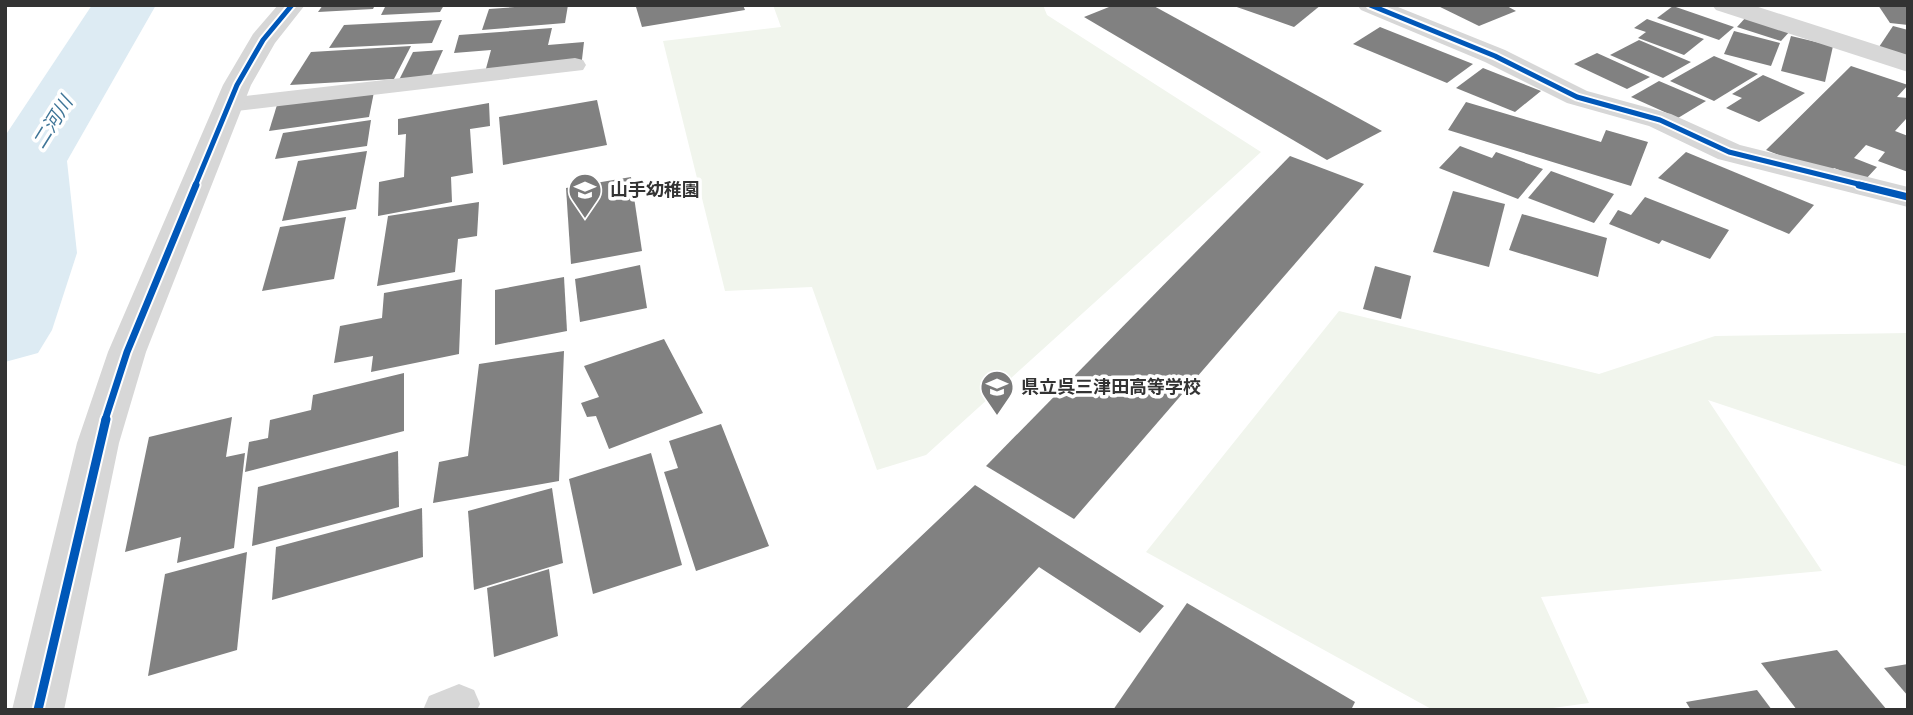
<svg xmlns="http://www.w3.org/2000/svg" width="1913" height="715" font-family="'Nunito Sans','Noto Sans JP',sans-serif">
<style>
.green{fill:#f1f5ed}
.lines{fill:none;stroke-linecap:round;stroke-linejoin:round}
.river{fill:#ddebf3;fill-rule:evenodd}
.building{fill:#818181}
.lane{fill:#d7d7d7;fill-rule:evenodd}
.street{fill:#d7d7d7;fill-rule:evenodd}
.cycleway-far2-casing{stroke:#fff;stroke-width:9}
.cycleway-far1-casing{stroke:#fff;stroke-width:11}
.cycleway-casing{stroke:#fff;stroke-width:13}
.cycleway-far2{stroke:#0057b8;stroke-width:5}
.cycleway-far1{stroke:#0057b8;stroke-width:7}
.cycleway{stroke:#0057b8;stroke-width:9}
.labels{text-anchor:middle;stroke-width:7;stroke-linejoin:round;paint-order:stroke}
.poi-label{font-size:18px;font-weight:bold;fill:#333;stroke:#fff;text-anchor:start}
.water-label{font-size:19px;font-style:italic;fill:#3f7597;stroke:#fff}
</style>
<rect width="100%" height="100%" fill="#fff"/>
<!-- green -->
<g class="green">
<path d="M 773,5 L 1043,5 L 1047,15 L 1261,152 L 926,455 L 877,470 L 812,287 L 725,291 L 663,41 L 781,27 Z"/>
<path d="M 1339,311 L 1599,374 L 1715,336 L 1908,333 L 1908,467 L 1708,400 L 1822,571 L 1541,597 L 1589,703 L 1538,710 L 1433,710 L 1146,552 Z"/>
</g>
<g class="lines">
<!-- river -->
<path class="river" d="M 92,5 L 156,5 L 67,161 L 77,253 L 52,330 L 38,353 L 5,362 L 5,136 Z"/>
</g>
<!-- building -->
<g class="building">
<path d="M 323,5 L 375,5 L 373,9 L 318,12 Z"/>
<path d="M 386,5 L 444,5 L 440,12 L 381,15 Z"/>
<path d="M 542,5 L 568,5 L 565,23 L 482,30 L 489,9 Z"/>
<path d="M 649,5 L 743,5 L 745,10 L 642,27 L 636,7 Z"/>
<path d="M 1114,5 L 1152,5 L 1382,131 L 1327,160 L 1084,17 Z"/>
<path d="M 1231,5 L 1321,5 L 1294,27 Z"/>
<path d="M 1436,5 L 1505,5 L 1516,11 L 1479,26 Z"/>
<path d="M 1878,5 L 1908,5 L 1908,25 L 1890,23 Z"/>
<path d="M 1673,6 L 1734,27 L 1719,40 L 1657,18 Z"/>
<path d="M 1747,16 L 1791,30 L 1781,41 L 1737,27 Z"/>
<path d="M 1647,19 L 1704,39 L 1684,55 L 1638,38 L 1646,32 L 1634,28 Z"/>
<path d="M 442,20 L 432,43 L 329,48 L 344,25 Z"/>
<path d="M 1893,26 L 1908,30 L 1908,56 L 1879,47 Z"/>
<path d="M 1380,27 L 1473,64 L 1447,83 L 1353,44 Z"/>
<path d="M 552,28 L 548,45 L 584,42 L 581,68 L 484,76 L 491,50 L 454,53 L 459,35 Z"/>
<path d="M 1734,31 L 1780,43 L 1771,66 L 1724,54 Z"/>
<path d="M 1791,36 L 1833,46 L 1825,82 L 1781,71 Z"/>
<path d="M 1639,40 L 1691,62 L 1663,78 L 1610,55 Z"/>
<path d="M 411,46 L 394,79 L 290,85 L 311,52 Z"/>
<path d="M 443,50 L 429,81 L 398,82 L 413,52 Z"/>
<path d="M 1597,53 L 1650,77 L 1627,89 L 1574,64 Z"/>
<path d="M 1714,56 L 1758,74 L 1714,101 L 1670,81 Z"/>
<path d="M 1851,66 L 1908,85 L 1897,97 L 1908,98 L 1908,121 L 1906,119 L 1895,131 L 1908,136 L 1908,172 L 1878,161 L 1885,152 L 1866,145 L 1854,158 L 1877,167 L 1865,180 L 1834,168 L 1828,174 L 1766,150 Z"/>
<path d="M 1483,68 L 1541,91 L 1515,112 L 1456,88 Z"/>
<path d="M 1763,75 L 1805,93 L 1759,122 L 1726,108 L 1742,98 L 1732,94 Z"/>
<path d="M 1659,81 L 1706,101 L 1678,118 L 1631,97 Z"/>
<path d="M 374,92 L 369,117 L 269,131 L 277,105 Z"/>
<path d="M 597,100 L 607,145 L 503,165 L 499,117 Z"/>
<path d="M 1466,102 L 1601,142 L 1606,130 L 1648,142 L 1631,186 L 1448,130 Z"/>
<path d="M 489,103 L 490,126 L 470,129 L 473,173 L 451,177 L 452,202 L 378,216 L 379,182 L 404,177 L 406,134 L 398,135 L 398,119 Z"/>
<path d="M 371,120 L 367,146 L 275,159 L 283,133 Z"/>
<path d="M 1460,146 L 1492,158 L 1496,152 L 1543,169 L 1518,199 L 1439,168 Z"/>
<path d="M 367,151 L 356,209 L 282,221 L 298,161 Z"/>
<path d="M 1686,152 L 1814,205 L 1789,234 L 1658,178 Z"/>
<path d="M 1290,156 L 1364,184 L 1074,519 L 986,466 Z"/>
<path d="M 1551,171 L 1614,194 L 1594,223 L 1528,198 Z"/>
<path d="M 631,177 L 642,251 L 571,264 L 566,188 Z"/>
<path d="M 1453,191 L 1505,204 L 1489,267 L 1433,252 Z"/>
<path d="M 1645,197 L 1729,230 L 1710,259 L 1662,240 L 1659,244 L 1609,224 L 1618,210 L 1631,215 Z"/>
<path d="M 479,202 L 477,236 L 458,239 L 455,272 L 377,286 L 388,216 Z"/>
<path d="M 1522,214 L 1607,238 L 1598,277 L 1509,250 Z"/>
<path d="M 346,217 L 334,279 L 262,291 L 280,227 Z"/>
<path d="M 640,265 L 647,308 L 580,322 L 575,279 Z"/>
<path d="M 1375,266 L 1411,276 L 1401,319 L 1363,309 Z"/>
<path d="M 564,277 L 567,331 L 495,345 L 495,290 Z"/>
<path d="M 462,279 L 459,354 L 371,372 L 373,356 L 334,363 L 340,326 L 382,318 L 384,293 Z"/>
<path d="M 664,339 L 703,413 L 609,449 L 596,416 L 587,417 L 581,403 L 599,397 L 584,366 Z"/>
<path d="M 564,351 L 559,481 L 433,503 L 439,462 L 468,456 L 479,364 Z"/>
<path d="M 404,373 L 404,431 L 245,472 L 249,442 L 268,438 L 270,420 L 311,410 L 313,395 Z"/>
<path d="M 232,417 L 226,457 L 245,453 L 234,548 L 177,563 L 181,537 L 125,552 L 149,437 Z"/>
<path d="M 721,424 L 769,546 L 696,571 L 664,472 L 678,468 L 669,441 Z"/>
<path d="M 398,451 L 399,507 L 252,546 L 258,487 Z"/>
<path d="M 651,453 L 682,565 L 593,594 L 569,479 Z"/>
<path d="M 975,485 L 1164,606 L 1140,633 L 1039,567 L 905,710 L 738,710 Z"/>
<path d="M 552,488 L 563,563 L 474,590 L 468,511 Z"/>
<path d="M 422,508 L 423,557 L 272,600 L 276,547 Z"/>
<path d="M 247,552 L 237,650 L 148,676 L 165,574 Z"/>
<path d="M 549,569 L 558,636 L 494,657 L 487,588 Z"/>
<path d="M 1187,603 L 1355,702 L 1351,710 L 1113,710 Z"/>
<path d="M 1837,650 L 1887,710 L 1797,710 L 1761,663 Z"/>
<path d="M 1908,664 L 1908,696 L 1884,668 Z"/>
<path d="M 1757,690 L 1772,710 L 1691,710 L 1686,702 Z"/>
</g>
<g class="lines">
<!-- lane -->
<g class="lane">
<path d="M 575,58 L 583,60 L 586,65 L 583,70 L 228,112 L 220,110 L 216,105 L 220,100 L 228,98 Z"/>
<path d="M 459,684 L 474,690 L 480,704 L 477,710 L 423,710 L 429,696 Z"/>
</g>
<!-- street -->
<g class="street">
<path d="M 278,5 L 305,5 L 275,43 L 251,85 L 146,352 L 119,443 L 64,710 L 12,710 L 77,443 L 108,352 L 223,85 L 253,34 Z"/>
<path d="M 1357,5 L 1393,5 L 1505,50 L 1587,91 L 1671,114 L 1740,145 L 1908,187 L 1908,207 L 1718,159 L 1649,126 L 1567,103 L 1485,62 L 1361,10 Z"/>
<path d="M 1712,5 L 1752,5 L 1908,55 L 1908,72 L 1716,10 Z"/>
</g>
<defs>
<g id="cycleway-far2">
<path d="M 1370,5 L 1495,56 L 1577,97 L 1660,120 L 1729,152 L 1866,186"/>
<path d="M 195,186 L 237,85 L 263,40 L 292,5"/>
</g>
<g id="cycleway-far1">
<path d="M 1859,185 L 1908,197"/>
<path d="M 105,420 L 127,352 L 196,185"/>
</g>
<path id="cycleway" d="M 38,710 L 106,419"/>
</defs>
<!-- cycleway-far2 casing -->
<use href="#cycleway-far2" class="cycleway-far2-casing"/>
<!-- cycleway-far1 casing -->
<use href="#cycleway-far1" class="cycleway-far1-casing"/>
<!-- cycleway casing -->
<use href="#cycleway" class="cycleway-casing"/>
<!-- cycleway-far2 -->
<use href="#cycleway-far2" class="cycleway-far2"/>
<!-- cycleway-far1 -->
<use href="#cycleway-far1" class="cycleway-far1"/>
<!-- cycleway -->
<use href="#cycleway" class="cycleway"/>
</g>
<!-- icons -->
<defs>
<symbol id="school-pin" viewBox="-11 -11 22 30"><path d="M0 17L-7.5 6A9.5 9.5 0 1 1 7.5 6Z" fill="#7a7a7a" stroke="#fff"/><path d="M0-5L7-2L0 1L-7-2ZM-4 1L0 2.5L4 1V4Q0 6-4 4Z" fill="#fff"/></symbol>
</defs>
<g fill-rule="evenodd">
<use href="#school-pin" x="566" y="171" width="38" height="52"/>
<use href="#school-pin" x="978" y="368" width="38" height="52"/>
</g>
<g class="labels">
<!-- poi labels -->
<g class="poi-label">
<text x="610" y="196">山手幼稚園</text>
<text x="1021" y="393">県立呉三津田高等学校</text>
</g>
<!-- water labels -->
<g class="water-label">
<text transform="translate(52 122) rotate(-58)" y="7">二河川</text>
</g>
</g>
<!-- border -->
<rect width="1913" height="715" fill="none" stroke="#333333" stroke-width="14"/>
</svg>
